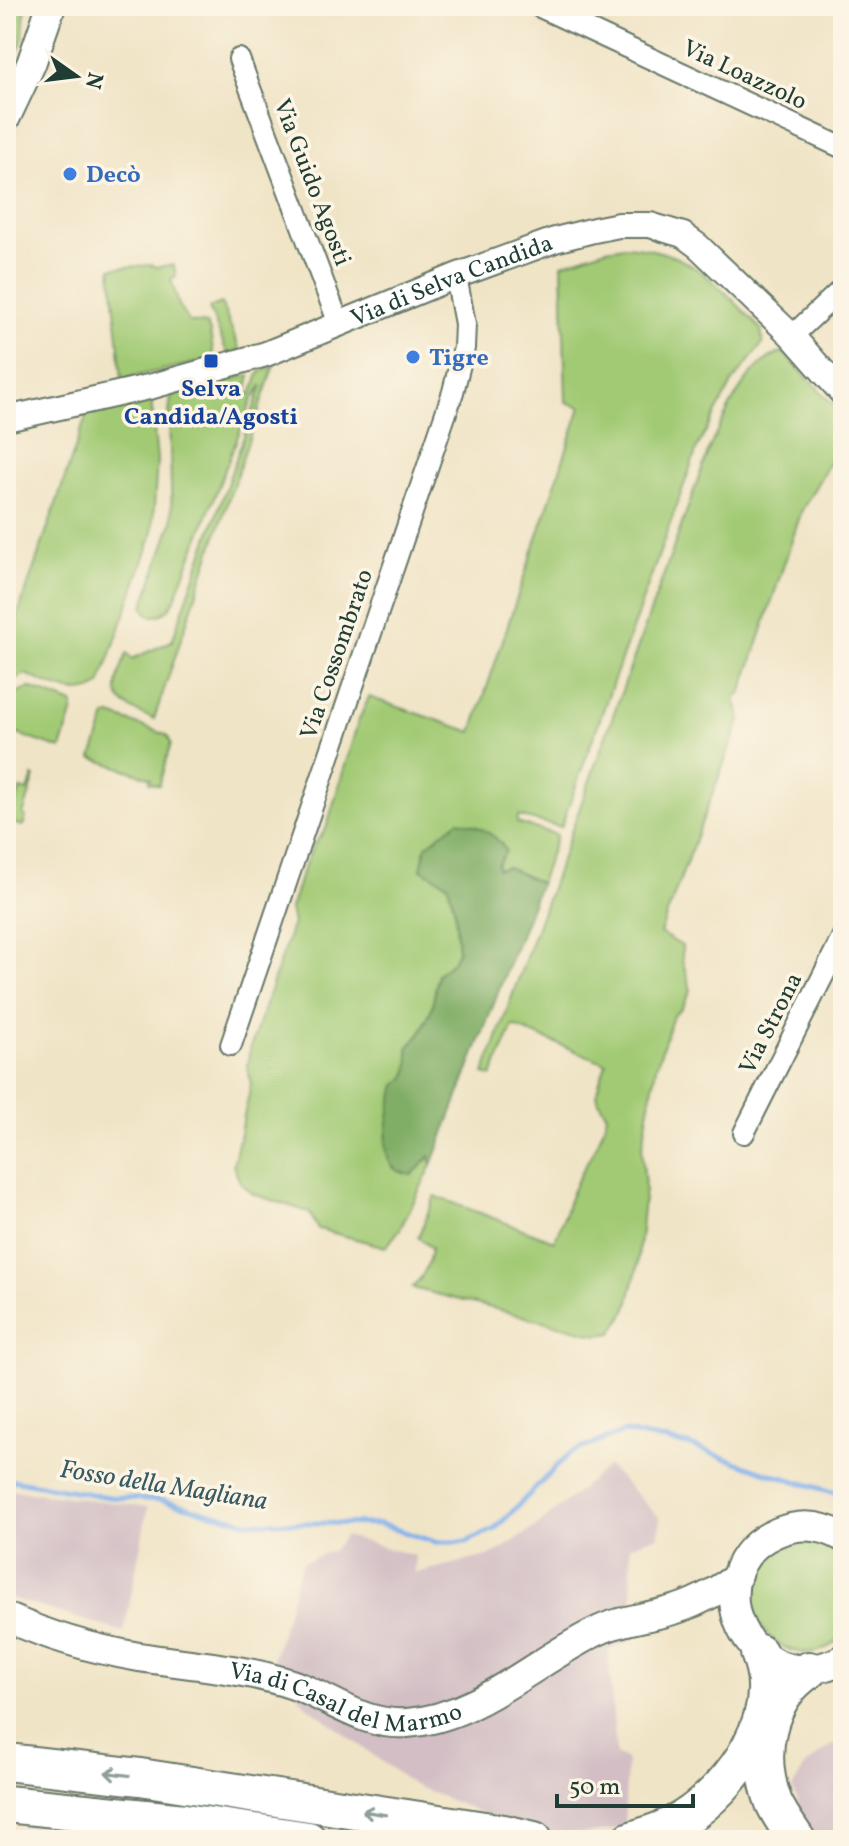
<svg xmlns="http://www.w3.org/2000/svg" width="849" height="1846" font-family="Vollkorn,serif">
<style>
.industrial{fill:#d2bec4}
.green{fill:#a2ca75;stroke:#608454;stroke-width:2}
.forest{fill:#81ae66;stroke:#50764d;stroke-width:2}
.lines{fill:none;stroke-linecap:round;stroke-linejoin:round}
.stream{stroke:#82b1ec;stroke-width:5}
.minor-casing{stroke:#687767;stroke-width:24}
.tertiary-casing{stroke:#687767;stroke-width:28}
.secondary-casing{stroke:#687767;stroke-width:32}
.motorway-casing{stroke:#687767;stroke-width:40}
.minor{stroke:#fff;stroke-width:20}
.tertiary{stroke:#fff;stroke-width:24}
.secondary{stroke:#fff;stroke-width:28}
.motorway{stroke:#fff;stroke-width:36}
.oneway{stroke:#8f9e9a}
.shop-dot{fill:#3f7fe0;stroke:#fcf5e5;stroke-width:3}
.transit-dot{fill:#1a4fb4;stroke:#fcf5e5;stroke-width:3}
.labels{text-anchor:middle;stroke-width:7;stroke-linejoin:round;paint-order:stroke}
.street-label{font-size:24px;fill:#1f3d34;stroke:#fcf5e5}
.shop-label{font-size:24px;font-weight:bold;fill:#366cbe;stroke:#fcf5e5;text-anchor:start}
.transit-label{font-size:24px;font-weight:bold;fill:#164399;stroke:#fcf5e5}
.water-label{font-size:26px;font-style:italic;fill:#385a62;stroke:#fcf5e5}
</style>
<rect width="100%" height="100%" fill="#fcf5e5"/>
<filter id="ink" filterUnits="userSpaceOnUse"><feTurbulence type="fractalNoise" baseFrequency=".0125" numOctaves="2"/><feDisplacementMap in="SourceGraphic" scale="16" xChannelSelector="R" yChannelSelector="G"/><feConvolveMatrix kernelMatrix="1 2 1 2 8 2 1 2 1" color-interpolation-filters="sRGB"/></filter>
<filter id="wash" filterUnits="userSpaceOnUse"><feTurbulence type="fractalNoise" baseFrequency=".006" numOctaves="4" result="noise"/><feDisplacementMap in="SourceGraphic" scale="32" xChannelSelector="R" yChannelSelector="G"/><feGaussianBlur stdDeviation="1.8" result="paint"/><feColorMatrix in="noise" values="0 0 0 0 0 0 0 0 0 0 0 0 0 0 0 0 0 1.4 0 .05"/><feComposite in="paint" operator="in"/></filter>
<g filter="url(#wash)">
<rect width="100%" height="100%" fill="#f0e4c6"/>
<!-- industrial -->
<g class="industrial">
<path d="M 608,1466 L 660,1518 L 659,1536 L 630,1546 L 634,1639 L 608,1651 L 616,1754 L 627,1760 L 624,1828 L 586,1834 L 546,1832 L 489,1816 L 413,1785 L 306,1705 L 272,1663 L 302,1562 L 332,1551 L 345,1536 L 415,1556 L 415,1573 L 492,1555 L 537,1526 Z"/>
<path d="M 6,1489 L 148,1507 L 124,1632 L 6,1597 Z"/>
<path d="M 843,1742 L 843,1840 L 814,1840 L 792,1788 L 807,1764 L 831,1746 Z"/>
</g>
<!-- green -->
<g class="green">
<path d="M 6,6 L 25,6 L 23,39 L 8,73 Z"/>
<path d="M 625,246 C 692,250 718,285 761,329 L 763,343 L 732,383 L 698,446 L 561,827 L 518,816 L 517,823 L 557,835 L 540,883 L 507,867 L 498,869 L 497,865 L 505,851 L 421,869 L 448,884 L 455,911 L 458,950 L 452,962 L 438,974 L 432,1008 L 420,1034 L 408,1048 L 410,1065 L 405,1079 L 412,1175 L 431,1156 L 432,1165 L 400,1229 L 386,1247 L 318,1229 L 309,1212 L 253,1194 L 240,1182 L 233,1165 L 251,1085 L 247,1066 L 250,1049 L 293,923 L 290,909 L 300,877 L 313,846 L 326,829 L 358,722 L 369,697 L 472,732 L 581,407 L 566,402 L 562,264 L 606,249 Z"/>
<path d="M 151,265 L 157,267 L 174,265 L 176,276 L 171,279 L 179,305 L 189,322 L 206,324 L 210,331 L 214,359 L 122,379 L 111,268 Z"/>
<path d="M 221,303 L 240,350 L 228,355 L 209,308 Z"/>
<path d="M 783,352 L 843,415 L 843,439 L 802,510 L 742,691 L 735,700 L 741,718 L 660,933 L 682,946 L 682,959 L 691,990 L 682,1008 L 673,1016 L 656,1067 L 642,1149 L 645,1188 L 637,1269 L 627,1309 L 612,1333 L 598,1335 L 412,1288 C 424,1276 429,1265 431,1248 L 418,1237 L 435,1196 L 554,1241 C 563,1224 566,1205 574,1188 C 584,1163 603,1141 607,1114 C 589,1092 600,1087 606,1063 L 513,1026 L 492,1076 L 484,1074 L 709,449 C 724,417 747,362 783,352 Z"/>
<path d="M 274,365 L 154,719 C 110,702 111,694 127,653 L 132,659 L 172,641 L 262,385 L 252,400 L 174,601 C 169,611 161,617 149,616 L 143,607 L 172,522 L 169,414 L 171,397 L 182,390 L 250,375 L 246,393 L 251,394 L 260,372 Z"/>
<path d="M 151,398 L 157,461 L 152,536 L 100,685 C 77,702 49,683 25,674 L 6,684 L 6,649 L 89,408 Z"/>
<path d="M 31,688 L 73,704 L 73,710 L 61,749 L 6,730 C 6,708 6,692 31,688 Z"/>
<path d="M 111,715 L 167,735 L 171,743 L 159,785 L 149,782 L 151,778 L 92,758 L 106,716 Z"/>
<path d="M 33,776 L 35,777 L 23,815 L 26,817 L 23,826 L 9,822 L 20,789 L 28,791 Z"/>
<path d="M 801,1542 C 817,1543 830,1546 843,1558 L 843,1636 C 779,1698 697,1569 801,1542 Z"/>
</g>
<!-- forest -->
<path class="forest" d="M 458,821 C 475,823 498,835 506,851 L 497,865 L 498,869 L 507,867 L 540,883 L 432,1165 L 430,1156 L 412,1175 C 403,1173 395,1172 390,1163 C 381,1146 391,1104 396,1085 C 411,1076 410,1064 408,1048 L 420,1034 L 432,1008 L 438,974 L 452,962 L 458,950 L 455,911 L 448,884 L 421,869 L 426,846 Z"/>
<g class="lines">
<!-- stream -->
<path class="stream" d="M 6,1479 L 109,1497 L 161,1500 L 246,1522 L 379,1524 L 435,1542 L 466,1542 L 495,1529 L 570,1453 L 624,1432 L 688,1445 L 764,1472 L 843,1495"/>
</g>
</g>
<g filter="url(#ink)">
<g class="lines">
<defs>
<g id="minor">
<path d="M 538,6 L 843,148"/>
<path d="M 239,59 L 339,324"/>
<path d="M 792,336 L 843,288"/>
<path d="M 231,1045 L 453,392 L 464,348 L 465,324 L 456,276"/>
<path d="M 744,1133 L 843,936"/>
</g>
<g id="tertiary">
<path id="s1" d="M 6,419 L 153,386 L 266,354 L 456,276 L 555,240 L 594,230 L 619,225 L 650,225 L 683,235 L 698,246 L 792,336 L 843,394"/>
</g>
<g id="secondary">
<path d="M 6,117 L 31,64 L 51,6"/>
<path d="M 843,1537 C 822,1525 800,1523 778,1532 C 688,1569 748,1708 843,1659"/>
<path id="s2" d="M 6,1617 C 48,1636 93,1649 139,1657 C 191,1665 244,1668 294,1685 C 333,1699 363,1726 407,1723 C 480,1718 537,1658 602,1629 C 622,1620 644,1618 666,1612 C 692,1606 714,1593 736,1578"/>
</g>
<g id="motorway">
<path d="M 6,1762 L 140,1777 L 504,1833 L 534,1840"/>
<path d="M 6,1804 L 185,1822 L 308,1840"/>
<path d="M 631,1840 C 649,1835 667,1829 683,1819 C 734,1786 785,1715 759,1653"/>
<path d="M 797,1840 C 789,1828 780,1816 774,1803 C 756,1756 765,1699 809,1670"/>
</g>
</defs>
<!-- minor casing -->
<use href="#minor" class="minor-casing"/>
<!-- tertiary casing -->
<use href="#tertiary" class="tertiary-casing"/>
<!-- secondary casing -->
<use href="#secondary" class="secondary-casing"/>
<!-- motorway casing -->
<use href="#motorway" class="motorway-casing"/>
<!-- minor -->
<use href="#minor" class="minor"/>
<!-- tertiary -->
<use href="#tertiary" class="tertiary"/>
<!-- secondary -->
<use href="#secondary" class="secondary"/>
<!-- motorway -->
<use href="#motorway" class="motorway"/>
</g>
<!-- one-way arrows -->
<defs><path id="oneway-shaft" d="M-6 0H5M1.5-3L5.5 0L1.5 3" fill="none" stroke-width="1.6" stroke-linecap="round" stroke-linejoin="round" transform="scale(2)"/></defs>
<g class="oneway">
<use href="#oneway-shaft" transform="translate(117 1774) rotate(-173)"/>
<use href="#oneway-shaft" transform="translate(374 1813) rotate(-171)"/>
</g>
</g>
<!-- markers -->
<g class="shop-dot">
<circle cx="70" cy="174" r="8"/>
<circle cx="413" cy="357" r="8"/>
</g>
<rect class="transit-dot" x="203" y="353" width="16" height="16" rx="4"/>
<g class="labels">
<!-- street labels -->
<g class="street-label">
<text transform="translate(745 74) rotate(25)" y="8">Via Loazzolo</text>
<text transform="translate(313 182) rotate(69)" y="8">Via Guido Agosti</text>
<text dy="8" stroke="none"><textPath href="#s1" startOffset="468">Via di Selva Candida</textPath></text>
<text transform="translate(336 654) rotate(-71)" y="8">Via Cossombrato</text>
<text transform="translate(770 1023) rotate(-63)" y="8">Via Strona</text>
<text dy="8" stroke="none"><textPath href="#s2" startOffset="352">Via di Casal del Marmo</textPath></text>
</g>
<!-- shop labels -->
<g class="shop-label">
<text x="86" y="182">Decò</text>
<text x="429" y="365">Tigre</text>
</g>
<!-- transit labels -->
<g class="transit-label">
<text x="211" y="396">Selva<tspan x="211" dy="28">Candida/Agosti</tspan></text>
</g>
<!-- water labels -->
<g class="water-label">
<text transform="translate(164 1484) rotate(9)" y="9">Fosso della Magliana</text>
</g>
</g>
<!-- margin -->
<rect width="849" height="1846" fill="none" stroke="#fcf5e5" stroke-width="32"/>
<!-- north arrow -->
<g transform="translate(76 76) rotate(104)" stroke="#fcf5e5" stroke-width="6" paint-order="stroke">
<path d="M0-6L14 30L0 20L-14 30Z" fill="#1f3d34"/>
<text y="-12" font-size="22" font-weight="bold" text-anchor="middle" fill="#1f3d34">N</text>
</g>
<!-- scale -->
<path d="M557 1794v12h136v-12" fill="none" stroke="#1f3d34" stroke-width="4"/>
<text x="569" y="1794" font-size="24" fill="#1f3d34" stroke="#fcf5e5" stroke-width="6" paint-order="stroke">50 m</text>
</svg>
